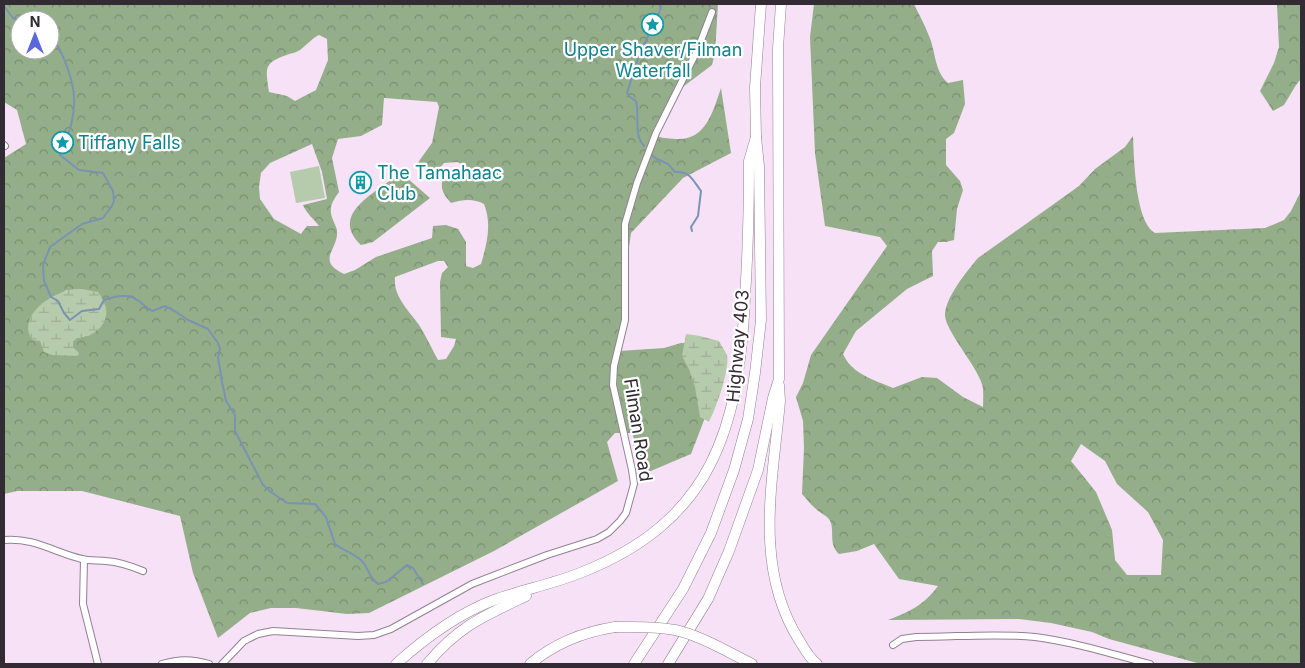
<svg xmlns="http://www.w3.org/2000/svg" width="1305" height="668" font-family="Inter,sans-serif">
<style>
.green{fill:#b6cbac}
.forest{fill:url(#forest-crowns);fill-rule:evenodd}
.wetland{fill:url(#wetland-marsh)}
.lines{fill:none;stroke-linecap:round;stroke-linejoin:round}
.stream{stroke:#7993b4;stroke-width:2}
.minor-casing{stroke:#928093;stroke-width:8}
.highway-casing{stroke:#928093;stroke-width:11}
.minor{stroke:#fff;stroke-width:6}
.highway{stroke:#fff;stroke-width:10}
.highway-bridge-casing{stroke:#928093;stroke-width:11;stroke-linecap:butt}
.highway-bridge{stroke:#fff;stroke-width:10}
.labels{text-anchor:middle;stroke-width:4.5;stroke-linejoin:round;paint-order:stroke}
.culture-label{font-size:18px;fill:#0d838f;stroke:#fff;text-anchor:start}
.street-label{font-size:18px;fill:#332b33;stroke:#fff}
</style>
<defs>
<pattern id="forest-crowns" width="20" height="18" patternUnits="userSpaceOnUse" patternTransform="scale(1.25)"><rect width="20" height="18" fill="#95ae8a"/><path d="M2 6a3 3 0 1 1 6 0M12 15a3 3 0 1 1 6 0" fill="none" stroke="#7a8e71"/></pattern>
<pattern id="wetland-marsh" width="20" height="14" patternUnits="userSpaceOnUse" patternTransform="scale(1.25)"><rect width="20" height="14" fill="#b6cbac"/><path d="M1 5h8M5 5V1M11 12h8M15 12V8" fill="none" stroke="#9dae94"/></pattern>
</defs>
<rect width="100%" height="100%" fill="#f6e1f7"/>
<!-- green -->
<path class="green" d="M 319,166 L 325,198 L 296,203 L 290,172 Z"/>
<!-- forest -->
<g class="forest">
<path d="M 4,4 L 718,4 L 715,53 L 712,65 L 676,92 L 653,134 C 661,139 667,138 676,139 C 706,141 713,111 721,88 L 731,153 L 683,178 L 631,233 L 624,284 L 627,321 L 619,351 L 664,348 L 681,343 L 701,344 L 708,410 L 691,454 L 646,473 L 632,433 L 615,433 L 607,442 L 618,481 L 494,551 L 369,613 L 347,614 L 296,608 L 271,608 L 250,613 L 218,638 L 193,573 L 180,516 L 82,491 L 17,491 L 4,494 L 4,158 L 26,144 L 17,110 L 4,102 ZM 20,20 L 50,20 L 50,50 L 20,50 ZM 319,35 L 327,39 L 328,60 L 316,90 L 295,101 L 287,96 L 269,92 C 265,66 264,63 289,54 C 293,53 297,52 300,50 C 307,45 311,39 319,35 ZM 384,98 L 437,102 L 439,107 L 432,143 L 419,161 L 417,167 C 425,171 439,171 444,163 L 458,162 L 464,166 L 463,169 L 443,177 C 440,189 443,194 451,203 C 463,200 472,198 484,204 C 492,224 487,244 481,264 L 473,268 L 466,266 L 466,242 L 458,229 L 446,225 L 433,226 L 432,238 L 376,257 L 355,270 L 344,274 C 315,260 339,249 337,231 C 337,228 334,223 333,220 C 328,208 332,202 339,192 L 332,158 L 338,139 L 361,136 L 382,125 ZM 312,144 L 322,172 L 327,199 L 303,205 C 307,214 313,218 319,226 L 307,226 L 301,234 L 274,219 L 260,199 L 259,187 L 261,173 L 270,163 ZM 438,261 L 444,261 L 448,267 L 442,273 L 440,282 L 441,337 L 456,339 L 454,346 L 446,359 L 438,360 C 432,349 426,336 419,325 C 409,310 393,297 395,277 ZM 67,290 L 90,335 L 77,338 L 73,341 L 73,347 L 60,294 Z"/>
<path d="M 814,4 L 914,4 C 919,15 925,25 929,36 C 936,52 934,71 948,83 L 963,80 L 965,104 L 954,133 L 946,139 L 946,165 L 960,181 L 963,190 L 957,209 L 954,240 L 946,242 L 938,242 L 932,251 L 933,276 L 907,289 L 856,331 L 843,354 C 852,374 874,380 893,388 L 922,377 L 937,378 L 963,397 L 983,407 C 983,400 984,391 982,384 C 976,365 945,330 945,315 C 945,298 967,271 978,258 L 1079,186 L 1095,169 L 1125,147 L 1133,136 C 1134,158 1135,222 1155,233 L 1265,228 L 1284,220 L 1291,211 L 1301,191 L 1301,664 L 1201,664 L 1109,639 L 1092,632 L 1051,623 L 1019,619 L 888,620 C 909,612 924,605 938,586 L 899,579 L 874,544 L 857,551 L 839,554 C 829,544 834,535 831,523 C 829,516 821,514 816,509 C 811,505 807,499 802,494 L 804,448 L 803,421 L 796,397 L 803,383 L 811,355 L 887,246 L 880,237 L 825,226 L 815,153 L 810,37 ZM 1081,444 L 1105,461 L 1117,484 L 1148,512 L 1163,540 L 1161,575 L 1127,575 L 1115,560 L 1112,530 L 1096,492 L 1071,461 Z"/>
<path d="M 1277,4 L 1301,4 L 1301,79 L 1296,85 L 1284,105 L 1273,111 L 1260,91 L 1274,63 L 1279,47 Z"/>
<path d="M 395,177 L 407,178 L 430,198 L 373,242 L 361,245 C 330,215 372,195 395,177 Z"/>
</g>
<!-- wetland -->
<g class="wetland">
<path d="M 82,289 L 98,292 C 110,308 110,323 92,334 C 86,337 79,336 73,341 L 73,347 L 79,353 L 78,356 L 52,355 L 44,352 L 40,341 L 32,340 C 18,317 46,297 66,291 C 71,289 77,289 82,289 Z"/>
<path d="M 686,334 L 700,336 L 719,341 C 721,345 725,351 727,355 C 730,370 716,408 709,422 L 700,417 L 695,387 L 689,369 L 682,356 Z"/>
</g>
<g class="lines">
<!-- stream -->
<g class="stream">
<path d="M 4,6 L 13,18 L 20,21"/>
<path d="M 50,37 C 62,46 73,81 74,96 C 75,107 72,125 68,134 C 65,143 59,145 60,155 L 79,170 L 103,173 L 113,191 L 114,201 L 112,206 L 103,218 L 82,224 L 50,247 L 43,265 L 44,281 L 51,297 L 58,301 L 64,313 L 70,320 L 82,311 L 99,309 L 104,300 C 115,296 129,293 139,301 C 144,305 146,308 152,311 L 165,306 L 173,310 L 188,320 L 208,329 L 218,343 L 220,349 L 218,357 L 222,382 L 226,401 L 235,415 L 235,431 L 263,485 L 271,492 L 287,503 L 315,504 L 326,517 L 335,544 C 344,551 354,553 362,561 C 369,569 369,578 378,584 L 386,582 L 407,565 L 413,568 L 423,584"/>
<path d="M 644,146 C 633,134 640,116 636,101 L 630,97 L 627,93 L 638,58 L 648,36 L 648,29 L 659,13 L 662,4"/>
<path d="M 651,154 L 655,158 L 668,164 L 675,172 C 690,171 692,179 701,191 L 698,216 L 691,227 L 692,231"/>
</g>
<defs>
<g id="minor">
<path d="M 4,145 L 5,146"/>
<path d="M 4,540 C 33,537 56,553 82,559 C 90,561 98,560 106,561 C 119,562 131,566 143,571"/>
<path d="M 84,560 L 83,604 L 98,664"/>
<path d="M 893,645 L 902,639 L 916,637 C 956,637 996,633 1035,637 C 1074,642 1112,654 1150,664"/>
<path d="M 162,664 C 179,659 192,659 209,664"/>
<path d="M 222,664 L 244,641 L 258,634 L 273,631 L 358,636 L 374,635 L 391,629 L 472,584 L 547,555 L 597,539 L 609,532 L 620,521 L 626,513 L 634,484 L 632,470 L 613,385 L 614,366 L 625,320 L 625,224 L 637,183 L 656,133 L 697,51 L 712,12"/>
</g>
<g id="highway">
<path d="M 779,385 L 780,401 C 773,481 753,567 799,640 C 804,648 809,658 817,664"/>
<path d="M 719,647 L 752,664"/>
<path d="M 396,664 C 425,638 457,614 494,600 C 522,590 552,584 580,573 C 713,521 739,428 745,297 C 748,251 749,206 749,161 L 756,137"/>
<path d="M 427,664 C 459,626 482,617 526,596"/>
<path d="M 530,664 C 555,643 583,632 615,627"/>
<path d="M 634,664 L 683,589 L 711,533 L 734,470 L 748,419 L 755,373 L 761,320 L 759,166 L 756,137 L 755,87 L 761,4"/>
<path d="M 668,664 L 708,599 L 729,551 L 758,470 L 773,398 L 779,379 L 778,48 L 781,4"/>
</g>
</defs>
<!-- minor casing -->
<use href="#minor" class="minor-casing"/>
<!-- highway casing -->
<use href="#highway" class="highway-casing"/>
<!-- minor -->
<use href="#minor" class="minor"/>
<!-- highway -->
<use href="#highway" class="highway"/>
<defs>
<path id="highway-bridge" d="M 615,627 C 634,627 655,626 675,630 C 690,633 705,640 719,647"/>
</defs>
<!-- highway-bridge casing -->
<use href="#highway-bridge" class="highway-bridge-casing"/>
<!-- highway-bridge -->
<use href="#highway-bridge" class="highway-bridge"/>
</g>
<!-- icons -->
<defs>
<symbol id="sight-ring" viewBox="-11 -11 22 22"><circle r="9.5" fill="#fff" stroke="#0f9aa8" stroke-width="1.5"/><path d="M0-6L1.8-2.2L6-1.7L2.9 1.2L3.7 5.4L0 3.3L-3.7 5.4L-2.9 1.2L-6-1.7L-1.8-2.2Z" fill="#0f9aa8"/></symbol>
<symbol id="building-ring" viewBox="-11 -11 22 22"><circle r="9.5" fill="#fff" stroke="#0f9aa8" stroke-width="1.5"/><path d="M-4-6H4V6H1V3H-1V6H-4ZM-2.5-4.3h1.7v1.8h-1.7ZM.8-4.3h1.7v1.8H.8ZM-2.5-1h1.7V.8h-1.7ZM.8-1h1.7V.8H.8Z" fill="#0f9aa8"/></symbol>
</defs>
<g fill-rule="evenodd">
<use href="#sight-ring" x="640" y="12" width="25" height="25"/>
<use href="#sight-ring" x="50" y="130" width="25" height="25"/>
<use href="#building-ring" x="348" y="170" width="25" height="25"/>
</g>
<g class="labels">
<!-- culture labels -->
<g class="culture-label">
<text x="653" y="56" text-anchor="middle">Upper Shaver/Filman<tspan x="653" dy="21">Waterfall</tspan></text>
<text x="78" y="149">Tiffany Falls</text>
<text x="377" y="179">The Tamahaac<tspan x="377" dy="21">Club</tspan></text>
</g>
<!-- street labels -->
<g class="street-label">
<text transform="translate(738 346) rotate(-85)" y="6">Highway 403</text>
<text transform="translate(638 430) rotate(81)" y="6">Filman Road</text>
</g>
</g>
<!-- border -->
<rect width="1305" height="668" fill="none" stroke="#332b33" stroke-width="10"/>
<!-- north arrow -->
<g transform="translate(35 35)"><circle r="24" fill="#ffffff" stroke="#adaaad"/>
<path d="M0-4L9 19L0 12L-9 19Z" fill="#5b65dc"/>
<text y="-8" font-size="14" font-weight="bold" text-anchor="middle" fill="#332b33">N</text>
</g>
</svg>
